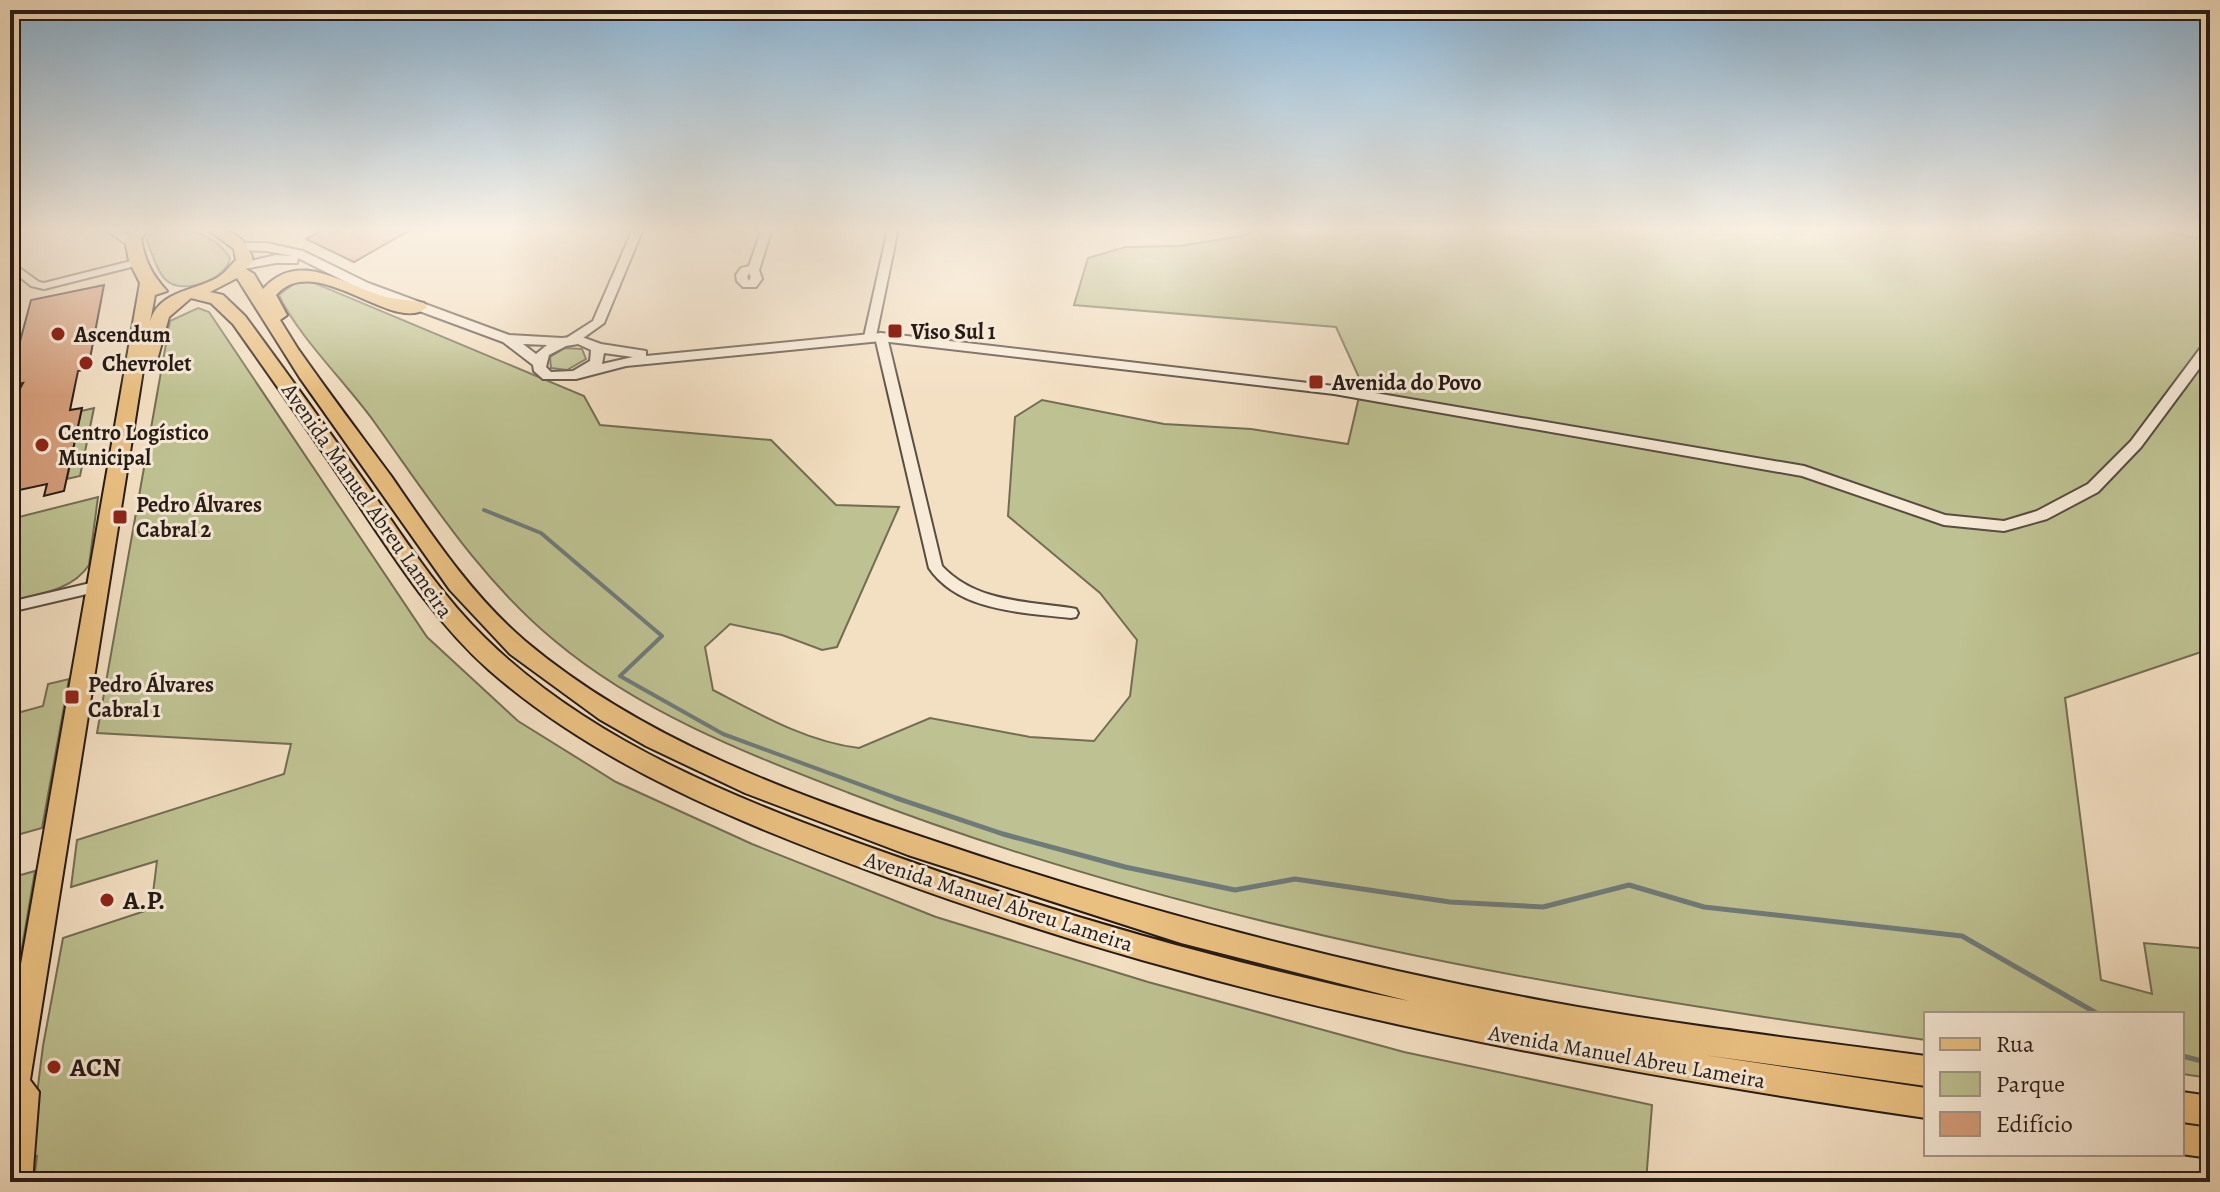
<svg xmlns="http://www.w3.org/2000/svg" width="2220" height="1192" font-family="Alegreya,serif">
<style>
.green{fill:#bec191;stroke:#726e54;stroke-width:2}
.lines{fill:none;stroke-linecap:round;stroke-linejoin:round}
.stream-far1{stroke:#6f7a7a;stroke-width:4}
.stream{stroke:#6f7a7a;stroke-width:5}
.building{fill:#d49c79;stroke:#261b16;stroke-width:2}
.minor-casing{stroke:#594c41;stroke-width:4}
.tertiary-casing{stroke:#594c41;stroke-width:4}
.primary-casing{stroke:#261b16;stroke-width:4}
.minor{fill:#f7ead7;fill-rule:evenodd}
.tertiary{fill:#f7ead7;fill-rule:evenodd}
.primary{fill:#eac081;fill-rule:evenodd}
.poi-dot{fill:#8f2418;stroke:#f7ead7;stroke-width:3}
.labels{text-anchor:middle;stroke-width:6;stroke-linejoin:round;paint-order:stroke}
.poi-label{font-size:22px;font-weight:bold;fill:#261b16;stroke:#f7ead7;text-anchor:start}
.street-label{font-size:22px;fill:#261b16;stroke:#f7ead7}
.near-poi-label{font-size:26px;font-weight:bold;fill:#261b16;stroke:#f7ead7;text-anchor:start}
</style>
<rect width="100%" height="100%" fill="#f3dfc2"/>
<filter id="stains"><feTurbulence type="fractalNoise" baseFrequency=".0025" numOctaves="4"/><feColorMatrix values="0 0 0 0 .2 0 0 0 0 .09 0 0 0 0 .02 0 0 0 .5 -.17"/></filter>
<radialGradient id="worn" r=".72"><stop offset=".6" stop-color="#630" stop-opacity="0"/><stop offset="1" stop-color="#630" stop-opacity=".3"/></radialGradient>
<!-- green -->
<g class="green">
<path d="M 154,229 C 185,229 211,229 230,258 C 227,279 183,296 166,280 C 156,271 152,251 146,239 Z"/>
<path d="M 1262,229 L 2157,229 L 2210,241 L 2210,649 L 2065,698 L 2101,980 L 2152,994 L 2144,943 L 2210,949 L 2210,1078 L 2182,1074 L 2182,1014 L 1926,1014 L 1926,1040 C 1561,991 1193,926 849,793 C 746,753 641,713 555,641 C 481,580 431,501 375,423 C 349,386 296,334 279,295 L 295,283 L 312,282 L 584,396 L 600,425 L 771,440 L 836,505 L 899,507 L 837,647 L 822,650 L 782,635 L 730,624 L 705,647 L 713,690 C 759,714 807,742 859,748 L 930,718 L 1030,737 L 1094,741 L 1130,696 L 1137,640 L 1100,593 L 1008,516 L 1015,417 L 1042,400 L 1164,424 L 1251,429 L 1348,444 L 1362,384 L 1336,327 L 1074,305 L 1088,258 L 1126,247 L 1179,246 L 1242,236 Z"/>
<path d="M 198,308 L 209,312 L 427,637 L 518,721 L 616,782 L 752,844 L 936,917 L 1148,982 L 1404,1052 L 1652,1105 L 1646,1182 L 34,1182 L 37,1156 L 29,1157 L 43,1046 L 63,938 L 151,909 L 157,861 L 71,887 L 77,840 L 284,774 L 291,744 L 97,733 L 170,321 Z"/>
<path d="M 565,348 L 582,349 L 586,359 L 567,370 L 551,368 L 550,357 Z"/>
<path d="M 94,408 L 80,476 L 67,479 L 81,411 Z"/>
<path d="M 98,497 L 89,565 C 72,591 38,594 10,601 L 11,519 Z"/>
<path d="M 69,679 L 42,828 L 10,837 L 10,715 L 43,706 L 48,684 Z"/>
<path d="M 35,871 L 10,1018 L 10,878 Z"/>
</g>
<g class="lines">
<!-- stream-far1 -->
<path class="stream-far1" d="M 484,510 L 541,533 L 662,636 L 620,676 L 723,734 L 902,800"/>
<!-- stream -->
<g class="stream">
<path d="M 896,798 L 1003,834 L 1125,867 L 1235,890 L 1295,879 L 1450,902 L 1543,907 L 1629,885 L 1704,907 L 1962,936 L 2098,1014"/>
<path d="M 2182,1056 L 2210,1063"/>
</g>
</g>
<!-- building -->
<g class="building">
<path d="M 325,229 L 412,229 L 354,262 L 306,239 Z"/>
<path d="M 104,285 L 88,369 L 78,371 L 70,410 L 82,408 L 64,491 L 44,496 L 47,484 L 10,492 L 10,407 L 23,383 L 10,386 L 10,379 L 31,300 Z"/>
</g>
<g class="lines">
<defs>
<g id="minor">
<path d="M 633,229 L 643,229 L 604,323 L 576,343 L 568,343 L 568,337 L 593,321 Z"/>
<path d="M 762,229 L 772,229 L 759,270 L 762,279 L 756,287 L 743,287 L 737,281 L 736,275 L 741,268 L 749,266 ZM 749,273 L 751,277 L 749,281 L 747,277 Z"/>
<path d="M 888,229 L 898,229 L 876,336 L 881,333 L 887,337 L 942,566 C 976,602 1025,601 1071,608 L 1076,609 L 1078,613 L 1076,617 L 1071,618 C 1023,612 959,612 929,568 L 875,337 L 870,341 L 864,337 Z"/>
<path d="M 139,259 L 144,262 L 143,264 L 44,289 L 31,286 L 10,269 L 10,261 L 39,282 L 44,283 Z"/>
<path d="M 99,581 L 106,586 L 104,590 L 10,612 L 10,602 Z"/>
</g>
<g id="tertiary">
<path d="M 105,229 L 119,229 L 139,243 L 137,246 L 129,246 Z"/>
<path d="M 242,243 L 266,243 L 303,251 L 368,283 L 509,335 L 562,338 L 579,336 L 601,344 L 646,351 L 646,356 L 881,333 L 1334,386 L 1804,466 L 1945,515 L 2004,521 L 2037,511 L 2088,484 L 2131,441 L 2205,342 L 2210,341 L 2210,354 L 2141,447 L 2098,492 L 2047,519 L 2004,531 L 1944,525 L 1802,476 L 1334,394 L 881,341 L 626,366 L 576,379 L 543,379 L 534,371 L 533,365 L 503,342 L 360,289 L 298,258 L 297,263 L 276,263 L 238,270 L 238,264 L 242,263 L 276,255 L 293,256 L 266,251 L 238,250 L 236,247 ZM 523,344 L 547,345 L 536,354 ZM 578,344 L 591,350 L 590,361 L 573,371 L 551,372 L 546,367 L 549,355 L 566,346 ZM 604,353 L 633,357 L 602,364 Z"/>
</g>
<g id="primary">
<path d="M 132,229 L 148,229 L 141,239 C 145,261 152,275 167,291 L 155,295 L 150,322 C 158,291 194,291 217,278 C 224,274 230,266 236,260 L 234,249 L 207,229 C 230,229 248,237 253,261 L 246,269 L 254,274 L 263,289 C 299,248 345,286 386,297 C 399,300 412,300 424,303 L 427,307 C 396,337 316,249 276,295 L 287,315 L 280,320 L 298,349 C 328,392 360,434 391,476 C 431,534 471,595 525,641 C 644,741 795,795 940,843 C 1139,910 1343,964 1550,1002 C 1674,1025 1800,1039 1926,1056 L 1926,1086 L 1704,1055 L 1926,1088 L 1926,1118 C 1569,1066 1217,1000 878,874 C 741,823 600,767 489,670 C 435,622 396,560 356,501 C 316,441 274,382 233,324 L 211,303 L 191,298 L 169,317 L 156,364 L 144,364 L 30,1080 L 39,1092 L 32,1182 L 10,1182 L 10,1027 L 140,283 L 129,261 L 125,239 ZM 237,278 L 300,378 L 450,590 L 510,654 L 599,719 L 646,746 L 745,793 L 908,855 L 1181,943 L 1409,1001 C 1231,964 1057,915 886,853 C 746,803 594,745 485,638 C 440,594 405,540 369,488 C 328,430 287,373 245,316 L 223,295 L 210,292 Z"/>
<path d="M 2182,1092 L 2210,1096 L 2210,1126 L 2182,1122 Z"/>
<path d="M 2182,1124 L 2210,1128 L 2210,1158 L 2181,1154 Z"/>
</g>
</defs>
<!-- minor casing -->
<use href="#minor" class="minor-casing"/>
<!-- tertiary casing -->
<use href="#tertiary" class="tertiary-casing"/>
<!-- primary casing -->
<use href="#primary" class="primary-casing"/>
<!-- minor -->
<use href="#minor" class="minor"/>
<!-- tertiary -->
<use href="#tertiary" class="tertiary"/>
<!-- primary -->
<use href="#primary" class="primary"/>
</g>
<!-- sky -->
<linearGradient id="sky" x2="0" y2="1"><stop stop-color="#8bb6d7"/><stop offset="0.58" stop-color="#faf1e4"/><stop offset="1" stop-color="#faf1e4" stop-opacity="0"/></linearGradient>
<rect width="2220" height="396" fill="url(#sky)"/>
<!-- markers -->
<g class="poi-dot">
<rect x="887" y="323" width="16" height="16" rx="4"/>
<circle cx="58" cy="334" r="8"/>
<circle cx="86" cy="363" r="8"/>
<rect x="1308" y="374" width="16" height="16" rx="4"/>
<circle cx="42" cy="445" r="8"/>
<rect x="112" y="509" width="16" height="16" rx="4"/>
<rect x="64" y="689" width="16" height="16" rx="4"/>
<circle cx="107" cy="900" r="8"/>
<circle cx="54" cy="1067" r="8"/>
</g>
<g class="labels">
<!-- poi labels -->
<g class="poi-label">
<text x="911" y="339">Viso Sul 1</text>
<text x="74" y="342">Ascendum</text>
<text x="102" y="371">Chevrolet</text>
<text x="1332" y="390">Avenida do Povo</text>
<text x="58" y="440">Centro Logístico<tspan x="58" dy="25">Municipal</tspan></text>
<text x="136" y="512">Pedro Álvares<tspan x="136" dy="25">Cabral 2</tspan></text>
<text x="88" y="692">Pedro Álvares<tspan x="88" dy="25">Cabral 1</tspan></text>
</g>
<!-- street labels -->
<g class="street-label">
<text transform="translate(368 500) rotate(55)" y="8">Avenida Manuel Abreu Lameira</text>
<text transform="translate(999 901) rotate(18)" y="8">Avenida Manuel Abreu Lameira</text>
<text transform="translate(1627 1056) rotate(10)" y="8">Avenida Manuel Abreu Lameira</text>
</g>
<!-- near-poi labels -->
<g class="near-poi-label">
<text x="123" y="909">A.P.</text>
<text x="70" y="1076">ACN</text>
</g>
</g>
<!-- margin -->
<rect width="2220" height="1192" fill="none" stroke="#f3dfc2" stroke-width="40"/>
<rect x="12" y="12" width="2196" height="1168" fill="none" stroke="#261b16" stroke-width="4"/>
<rect x="20" y="20" width="2180" height="1152" fill="none" stroke="#261b16" stroke-width="2"/>
<!-- legend -->
<rect x="1924" y="1012" width="260" height="144" fill="#f7ead7" stroke="#a3978a" stroke-width="2"/>
<rect x="1940" y="1038" width="40" height="12" fill="#eac081" stroke="#a3978a" stroke-width="2"/>
<text x="1996" y="1052" font-size="24" fill="#261b16">Rua</text>
<rect x="1940" y="1072" width="40" height="24" fill="#bec191" stroke="#a3978a" stroke-width="2"/>
<text x="1996" y="1092" font-size="24" fill="#261b16">Parque</text>
<rect x="1940" y="1112" width="40" height="24" fill="#d49c79" stroke="#a3978a" stroke-width="2"/>
<text x="1996" y="1132" font-size="24" fill="#261b16">Edifício</text>
<rect width="100%" height="100%" filter="url(#stains)"/>
<rect width="100%" height="100%" fill="url(#worn)"/>
</svg>
